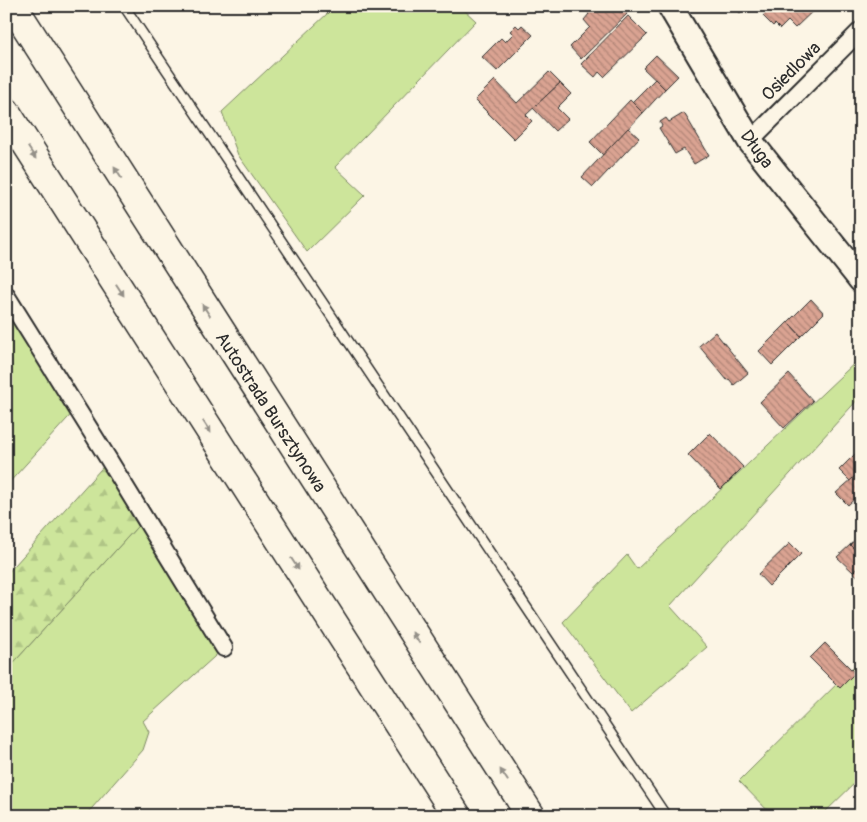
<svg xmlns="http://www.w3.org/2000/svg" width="867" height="822" font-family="Pangolin,sans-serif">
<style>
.green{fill:#cde59b;stroke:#7c8863}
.forest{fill:url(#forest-firs);stroke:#7c8863}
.building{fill:url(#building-back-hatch);stroke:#2b2b2b}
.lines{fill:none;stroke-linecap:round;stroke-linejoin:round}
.lane-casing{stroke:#2b2b2b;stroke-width:12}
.street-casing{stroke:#2b2b2b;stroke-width:20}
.secondary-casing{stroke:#2b2b2b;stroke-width:28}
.highway-casing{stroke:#2b2b2b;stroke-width:31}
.lane{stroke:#fcf5e5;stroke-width:9}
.street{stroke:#fcf5e5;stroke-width:16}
.secondary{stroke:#fcf5e5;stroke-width:24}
.highway{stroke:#fcf5e5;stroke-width:28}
.oneway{fill:#949088}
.labels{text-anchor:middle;stroke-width:4;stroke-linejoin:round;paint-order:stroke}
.street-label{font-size:18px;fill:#2b2b2b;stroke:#fcf5e5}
</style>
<defs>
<pattern id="forest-firs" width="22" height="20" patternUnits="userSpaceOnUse" patternTransform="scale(1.25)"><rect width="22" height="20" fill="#cde59b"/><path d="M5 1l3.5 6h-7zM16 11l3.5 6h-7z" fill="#b0c586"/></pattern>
<pattern id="building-back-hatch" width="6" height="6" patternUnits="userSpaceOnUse" patternTransform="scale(1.25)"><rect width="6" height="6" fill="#daa392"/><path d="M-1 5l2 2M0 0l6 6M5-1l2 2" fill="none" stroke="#b18577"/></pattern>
</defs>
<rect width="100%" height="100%" fill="#fcf5e5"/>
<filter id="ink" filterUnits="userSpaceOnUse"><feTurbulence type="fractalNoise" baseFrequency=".02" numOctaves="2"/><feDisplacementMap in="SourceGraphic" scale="10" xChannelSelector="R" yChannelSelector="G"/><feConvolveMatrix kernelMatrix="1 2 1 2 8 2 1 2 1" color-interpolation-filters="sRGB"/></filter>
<g filter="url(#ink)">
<!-- green -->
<g class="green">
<path d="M 322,6 L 460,6 L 476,21 L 335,167 L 365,195 L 307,252 L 238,155 L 222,112 L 328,13 Z"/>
<path d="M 6,295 L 77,408 L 6,486 Z"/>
<path d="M 861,357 L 861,396 L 670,606 L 707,647 L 631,713 L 563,622 L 627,555 L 637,569 Z"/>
<path d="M 145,518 L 224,648 L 143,721 L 149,732 L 143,750 L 85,816 L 6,816 L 6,671 Z"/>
<path d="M 861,660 L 861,777 L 821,816 L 773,816 L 739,781 Z"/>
</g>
<!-- forest -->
<path class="forest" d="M 109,460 L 145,518 L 6,671 L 6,575 Z"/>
<!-- building -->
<g class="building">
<path d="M 590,6 L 620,6 L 627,14 L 581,59 L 570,47 L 590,27 L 584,20 L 589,14 L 586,10 Z"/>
<path d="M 733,6 L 746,6 L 740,13 Z"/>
<path d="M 772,6 L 818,6 L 795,28 L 788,21 L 780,29 L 775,24 L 773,26 L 763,16 Z"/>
<path d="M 628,16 L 647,35 L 604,77 L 599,72 L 595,77 L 581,64 Z"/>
<path d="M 516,25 L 519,28 L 522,25 L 533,35 L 497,71 L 482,57 L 501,38 L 505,42 L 513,34 L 510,31 Z"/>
<path d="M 656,55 L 678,76 L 665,89 L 643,68 Z"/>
<path d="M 549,72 L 560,83 L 526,115 L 532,121 L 514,139 L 475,100 L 495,80 L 517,103 Z"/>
<path d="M 655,79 L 665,89 L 643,113 L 632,102 Z"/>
<path d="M 560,83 L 571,94 L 557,108 L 568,119 L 555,131 L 533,108 Z"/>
<path d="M 630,100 L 643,113 L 603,155 L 590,142 Z"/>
<path d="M 684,113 L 709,155 L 694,164 L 684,149 L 675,154 L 659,128 L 662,126 L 660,122 L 666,118 L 669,122 Z"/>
<path d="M 628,128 L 639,138 L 593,187 L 582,177 Z"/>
<path d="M 811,299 L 824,313 L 801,336 L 788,322 Z"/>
<path d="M 788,322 L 801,336 L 772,365 L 759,351 Z"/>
<path d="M 715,332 L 748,373 L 734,385 L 729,379 L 727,380 L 699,346 Z"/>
<path d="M 789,374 L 813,401 L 784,428 L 760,402 Z"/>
<path d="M 710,433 L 743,467 L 721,489 L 688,455 Z"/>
<path d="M 857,452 L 861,456 L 861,471 L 850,481 L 839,470 Z"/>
<path d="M 861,471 L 861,493 L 848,505 L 836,493 Z"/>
<path d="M 861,533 L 861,556 L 850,545 Z"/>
<path d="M 790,543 L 801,554 L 769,586 L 758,574 Z"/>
<path d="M 850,545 L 861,556 L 861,564 L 853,572 L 837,557 Z"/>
<path d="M 861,564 L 861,579 L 853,572 Z"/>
<path d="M 825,643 L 855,673 L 840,688 L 810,658 Z"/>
</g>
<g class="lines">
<defs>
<path id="lane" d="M 124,6 L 666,816"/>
<g id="street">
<path d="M 750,141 L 861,30"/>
<path d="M 6,295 L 109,460 L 224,648"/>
</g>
<path id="secondary" d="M 670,6 L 750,141 L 861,280"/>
<g id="highway">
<path d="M 13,6 L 531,816"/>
<path d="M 6,112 L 457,816"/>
</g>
</defs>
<!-- lane casing -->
<use href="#lane" class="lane-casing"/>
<!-- street casing -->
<use href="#street" class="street-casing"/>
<!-- secondary casing -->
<use href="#secondary" class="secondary-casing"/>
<!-- highway casing -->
<use href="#highway" class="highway-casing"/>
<!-- lane -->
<use href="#lane" class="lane"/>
<!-- street -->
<use href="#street" class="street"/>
<!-- secondary -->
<use href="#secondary" class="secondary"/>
<!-- highway -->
<use href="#highway" class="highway"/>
</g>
<!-- one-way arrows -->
<defs><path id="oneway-solid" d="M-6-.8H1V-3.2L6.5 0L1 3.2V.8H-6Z" transform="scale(1.25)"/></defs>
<g class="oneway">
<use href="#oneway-solid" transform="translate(32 153) rotate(57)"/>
<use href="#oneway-solid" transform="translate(118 173) rotate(-123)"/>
<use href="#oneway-solid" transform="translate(120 290) rotate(57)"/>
<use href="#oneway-solid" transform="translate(206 310) rotate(-123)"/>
<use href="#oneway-solid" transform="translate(207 427) rotate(57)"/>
<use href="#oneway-solid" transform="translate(295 564) rotate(57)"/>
<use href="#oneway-solid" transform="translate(416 638) rotate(-123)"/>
<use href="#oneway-solid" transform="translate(504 775) rotate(-123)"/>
</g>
</g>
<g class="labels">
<!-- street labels -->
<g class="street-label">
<text transform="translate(791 71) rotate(-45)" y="6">Osiedlowa</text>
<text transform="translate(757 149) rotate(54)" y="6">Długa</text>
<text transform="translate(271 412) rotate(57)" y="6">Autostrada Bursztynowa</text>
</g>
</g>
<!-- margin -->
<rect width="867" height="822" fill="none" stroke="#fcf5e5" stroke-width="25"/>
<rect x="12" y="12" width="842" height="797" fill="none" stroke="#2b2b2b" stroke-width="2" filter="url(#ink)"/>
</svg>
